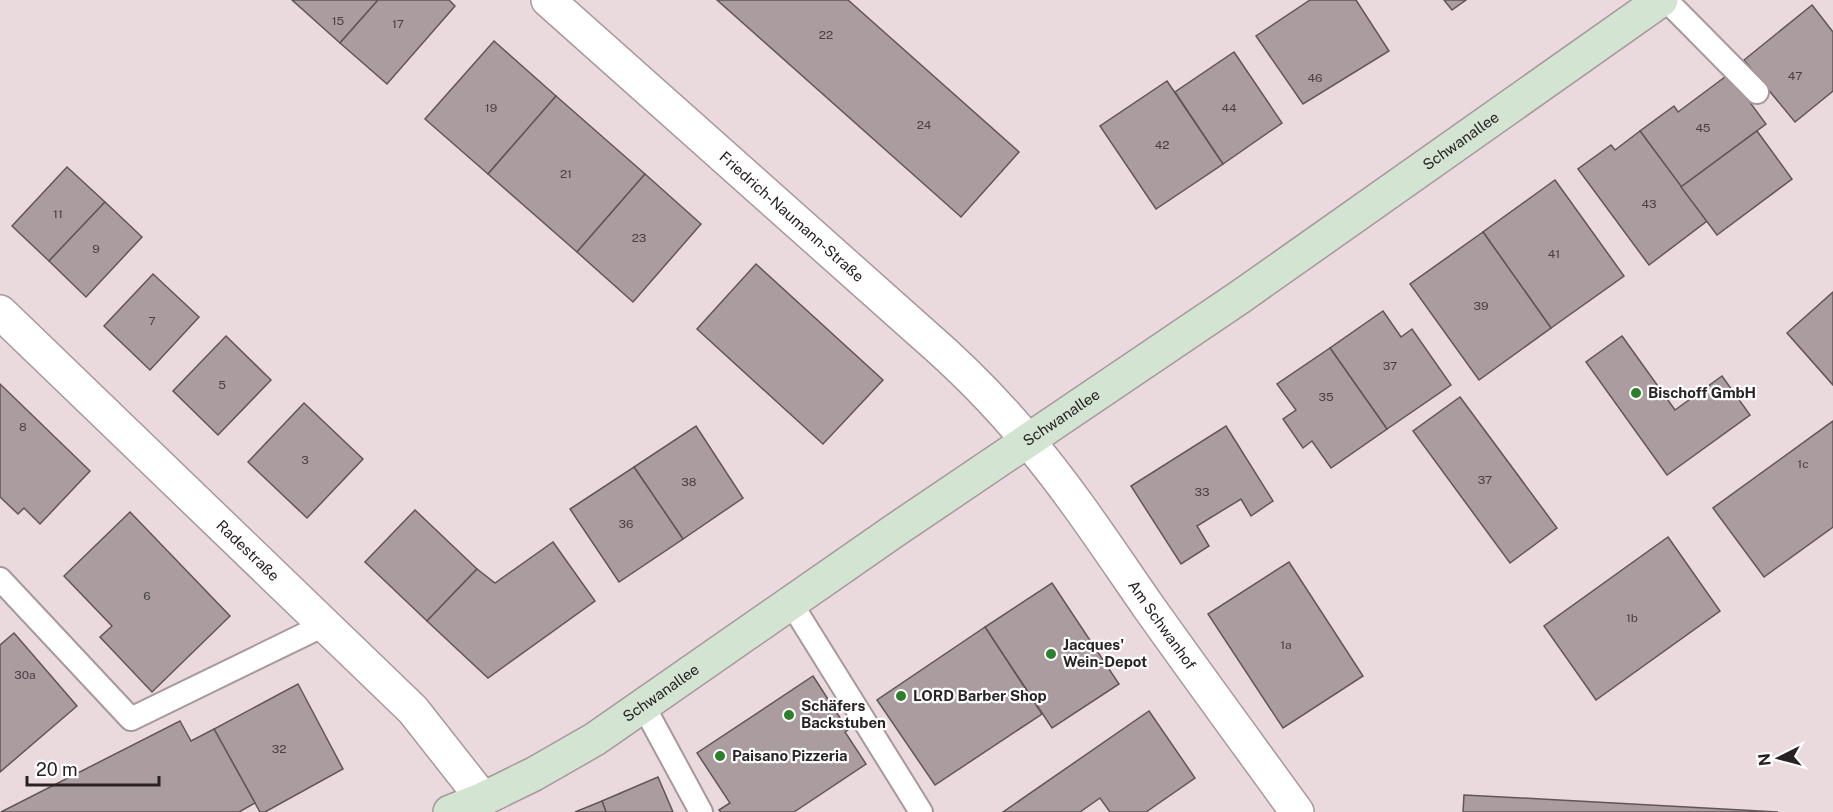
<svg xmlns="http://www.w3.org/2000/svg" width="1833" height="812" font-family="'Public Sans',sans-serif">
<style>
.building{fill:#ab9ca0;stroke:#625558;stroke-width:1.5}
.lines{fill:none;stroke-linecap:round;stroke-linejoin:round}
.lane-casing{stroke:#a7989b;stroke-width:26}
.street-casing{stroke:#a7989b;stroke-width:36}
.secondary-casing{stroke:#a7989b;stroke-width:36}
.lane{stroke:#fff;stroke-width:22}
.street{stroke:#fff;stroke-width:33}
.secondary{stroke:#d3e4d2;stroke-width:33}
.poi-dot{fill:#2c802d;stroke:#fff;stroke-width:2}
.labels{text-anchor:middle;stroke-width:4.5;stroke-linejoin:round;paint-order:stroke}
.number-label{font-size:12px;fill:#494043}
.street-label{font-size:15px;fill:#282224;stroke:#fff}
.poi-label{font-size:15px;font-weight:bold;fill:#282224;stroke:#fff;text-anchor:start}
</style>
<rect width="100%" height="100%" fill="#eadade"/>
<!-- building -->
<g class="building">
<path d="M 292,0 L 378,0 L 340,43 Z"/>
<path d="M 378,0 L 449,0 L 455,6 L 387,84 L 340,43 Z"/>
<path d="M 717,0 L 848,0 L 1019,152 L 961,217 Z"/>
<path d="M 1310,0 L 1356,0 L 1389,51 L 1303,104 L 1256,36 Z"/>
<path d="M 1444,0 L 1466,0 L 1452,10 Z"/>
<path d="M 1812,5 L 1833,32 L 1833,91 L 1795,122 L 1744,60 Z"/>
<path d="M 494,41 L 556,96 L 488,174 L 425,119 Z"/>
<path d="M 1234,52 L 1282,123 L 1223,164 L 1175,92 Z"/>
<path d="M 1729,74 L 1766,124 L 1681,187 L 1640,131 L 1674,106 L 1678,112 Z"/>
<path d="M 1167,81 L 1223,164 L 1156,209 L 1100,126 Z"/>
<path d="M 556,96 L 645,174 L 577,252 L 488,174 Z"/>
<path d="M 1640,131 L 1707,221 L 1649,265 L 1578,169 L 1611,145 L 1615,150 Z"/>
<path d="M 1757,131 L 1792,179 L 1717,235 L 1681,187 Z"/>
<path d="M 67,167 L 105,202 L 49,261 L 12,226 Z"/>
<path d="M 645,174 L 701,224 L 633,302 L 577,252 Z"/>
<path d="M 1555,180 L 1624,276 L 1551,328 L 1483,232 Z"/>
<path d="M 105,202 L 142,237 L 86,297 L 49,261 Z"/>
<path d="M 1483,232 L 1551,328 L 1479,380 L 1410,284 Z"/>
<path d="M 756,264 L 883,380 L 823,444 L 697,329 Z"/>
<path d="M 153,274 L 199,317 L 150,370 L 104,326 Z"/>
<path d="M 1833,292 L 1833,385 L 1787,333 Z"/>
<path d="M 1383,311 L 1401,337 L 1412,329 L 1451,385 L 1387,429 L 1330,348 Z"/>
<path d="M 226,336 L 271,380 L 218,435 L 173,391 Z"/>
<path d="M 1622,336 L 1675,410 L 1722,376 L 1750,415 L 1667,475 L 1586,362 Z"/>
<path d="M 1330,348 L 1387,429 L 1331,468 L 1312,441 L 1303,448 L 1283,419 L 1296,410 L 1277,384 Z"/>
<path d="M 0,384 L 90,471 L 40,524 L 24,508 L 18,514 L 0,497 Z"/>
<path d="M 1460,397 L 1557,528 L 1510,563 L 1413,431 Z"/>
<path d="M 304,403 L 363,459 L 307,518 L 248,462 Z"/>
<path d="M 1833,421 L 1833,527 L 1764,577 L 1713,508 Z"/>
<path d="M 696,426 L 743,498 L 683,539 L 634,467 Z"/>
<path d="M 1226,426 L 1273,501 L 1251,516 L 1241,499 L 1197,526 L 1209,546 L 1181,564 L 1131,486 Z"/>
<path d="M 634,467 L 683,539 L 619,582 L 570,509 Z"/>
<path d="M 415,510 L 477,569 L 427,621 L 365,562 Z"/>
<path d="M 130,512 L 230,616 L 152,692 L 100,637 L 112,626 L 64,576 Z"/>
<path d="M 1668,537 L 1720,611 L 1596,700 L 1544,626 Z"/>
<path d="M 553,542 L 595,601 L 488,678 L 427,621 L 477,569 L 495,583 Z"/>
<path d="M 1289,562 L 1363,676 L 1283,728 L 1208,614 Z"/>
<path d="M 1052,583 L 1119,684 L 1052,728 L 985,627 Z"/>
<path d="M 985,627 L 1042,714 L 935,785 L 877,700 Z"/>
<path d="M 14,633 L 77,706 L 0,772 L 0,645 Z"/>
<path d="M 813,676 L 848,730 L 845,732 L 866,764 L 794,812 L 721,812 L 719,810 L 730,803 L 697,753 Z"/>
<path d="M 298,684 L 343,769 L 265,812 L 260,812 L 214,729 Z"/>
<path d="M 1149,711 L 1195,778 L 1146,812 L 1110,812 L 1100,798 L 1080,812 L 1003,812 Z"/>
<path d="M 180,721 L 191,741 L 214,729 L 255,803 L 239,812 L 1,812 Z"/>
<path d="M 658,777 L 673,812 L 606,812 L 602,801 Z"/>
<path d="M 1464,795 L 1541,799 L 1778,812 L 1463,812 Z"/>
<path d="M 602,801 L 606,812 L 575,812 Z"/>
</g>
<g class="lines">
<defs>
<g id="lane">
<path d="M 1666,0 L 1757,92"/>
<path d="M 0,579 L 131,719 L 324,625"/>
<path d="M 791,603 L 921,812"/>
<path d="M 643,705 L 701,812"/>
</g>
<g id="street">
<path id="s1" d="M 548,0 L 923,334 C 961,367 996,402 1028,441 C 1072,493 1109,550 1148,606 C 1197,675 1247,743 1297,812"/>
<path id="s2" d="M 0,312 L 413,710 L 483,799"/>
</g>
<g id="secondary">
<path id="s3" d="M 450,812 L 483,799 L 534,774 L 595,739 L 894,531 L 1240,297 L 1661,0"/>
</g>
</defs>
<!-- lane casing -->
<use href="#lane" class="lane-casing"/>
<!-- street casing -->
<use href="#street" class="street-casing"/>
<!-- secondary casing -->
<use href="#secondary" class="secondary-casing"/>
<!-- lane -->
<use href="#lane" class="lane"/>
<!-- street -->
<use href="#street" class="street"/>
<!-- secondary -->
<use href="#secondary" class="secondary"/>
</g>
<!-- markers -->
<g class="poi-dot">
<circle cx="1636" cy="393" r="6"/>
<circle cx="1051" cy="654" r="6"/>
<circle cx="901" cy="696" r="6"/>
<circle cx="789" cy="715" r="6"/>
<circle cx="720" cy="756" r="6"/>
</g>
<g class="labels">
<!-- number labels -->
<g class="number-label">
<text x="338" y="25">15</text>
<text x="398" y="28">17</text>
<text x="826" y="39">22</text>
<text x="1795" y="80">47</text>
<text x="1315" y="82">46</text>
<text x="491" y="112">19</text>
<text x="1229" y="112">44</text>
<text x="924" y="129">24</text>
<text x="1703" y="132">45</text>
<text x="1162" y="149">42</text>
<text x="566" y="178">21</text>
<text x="1649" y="208">43</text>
<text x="58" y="218">11</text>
<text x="639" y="242">23</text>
<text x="96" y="253">9</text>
<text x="1554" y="258">41</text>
<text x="1481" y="310">39</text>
<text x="152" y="325">7</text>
<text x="1390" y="370">37</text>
<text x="222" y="389">5</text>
<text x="1326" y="401">35</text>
<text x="23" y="431">8</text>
<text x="305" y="464">3</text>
<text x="1803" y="468">1c</text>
<text x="1485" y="484">37</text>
<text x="689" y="486">38</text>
<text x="1202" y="496">33</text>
<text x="626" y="528">36</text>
<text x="147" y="600">6</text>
<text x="1632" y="622">1b</text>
<text x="1286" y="649">1a</text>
<text x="25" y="679">30a</text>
<text x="279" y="753">32</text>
</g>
<!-- street labels -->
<g class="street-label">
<text dy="5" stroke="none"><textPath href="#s3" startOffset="1215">Schwanallee</textPath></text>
<text dy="5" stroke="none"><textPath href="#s1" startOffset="326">Friedrich-Naumann-Straße</textPath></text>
<text dy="5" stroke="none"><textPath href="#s3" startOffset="729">Schwanallee</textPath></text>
<text dy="5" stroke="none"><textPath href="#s2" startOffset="344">Radestraße</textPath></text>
<text dy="5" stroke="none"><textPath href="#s1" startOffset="880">Am Schwanhof</textPath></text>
<text dy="5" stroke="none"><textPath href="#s3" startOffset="243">Schwanallee</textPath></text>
</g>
<!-- poi labels -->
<g class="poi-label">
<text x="1648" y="398">Bischoff GmbH</text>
<text x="1063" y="650">Jacques'<tspan x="1063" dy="17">Wein-Depot</tspan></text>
<text x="913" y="701">LORD Barber Shop</text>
<text x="801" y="711">Schäfers<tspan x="801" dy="17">Backstuben</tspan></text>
<text x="732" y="761">Paisano Pizzeria</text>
</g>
</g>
<!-- north arrow -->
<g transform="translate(1779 758) rotate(264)" stroke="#ffffff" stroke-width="4.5" paint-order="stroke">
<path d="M0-4.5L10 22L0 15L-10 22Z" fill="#282224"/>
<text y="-9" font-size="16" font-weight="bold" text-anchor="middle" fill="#282224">N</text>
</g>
<!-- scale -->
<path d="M27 776v9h132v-9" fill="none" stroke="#282224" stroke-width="3"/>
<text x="36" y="776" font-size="18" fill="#282224" stroke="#ffffff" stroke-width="4.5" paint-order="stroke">20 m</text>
</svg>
